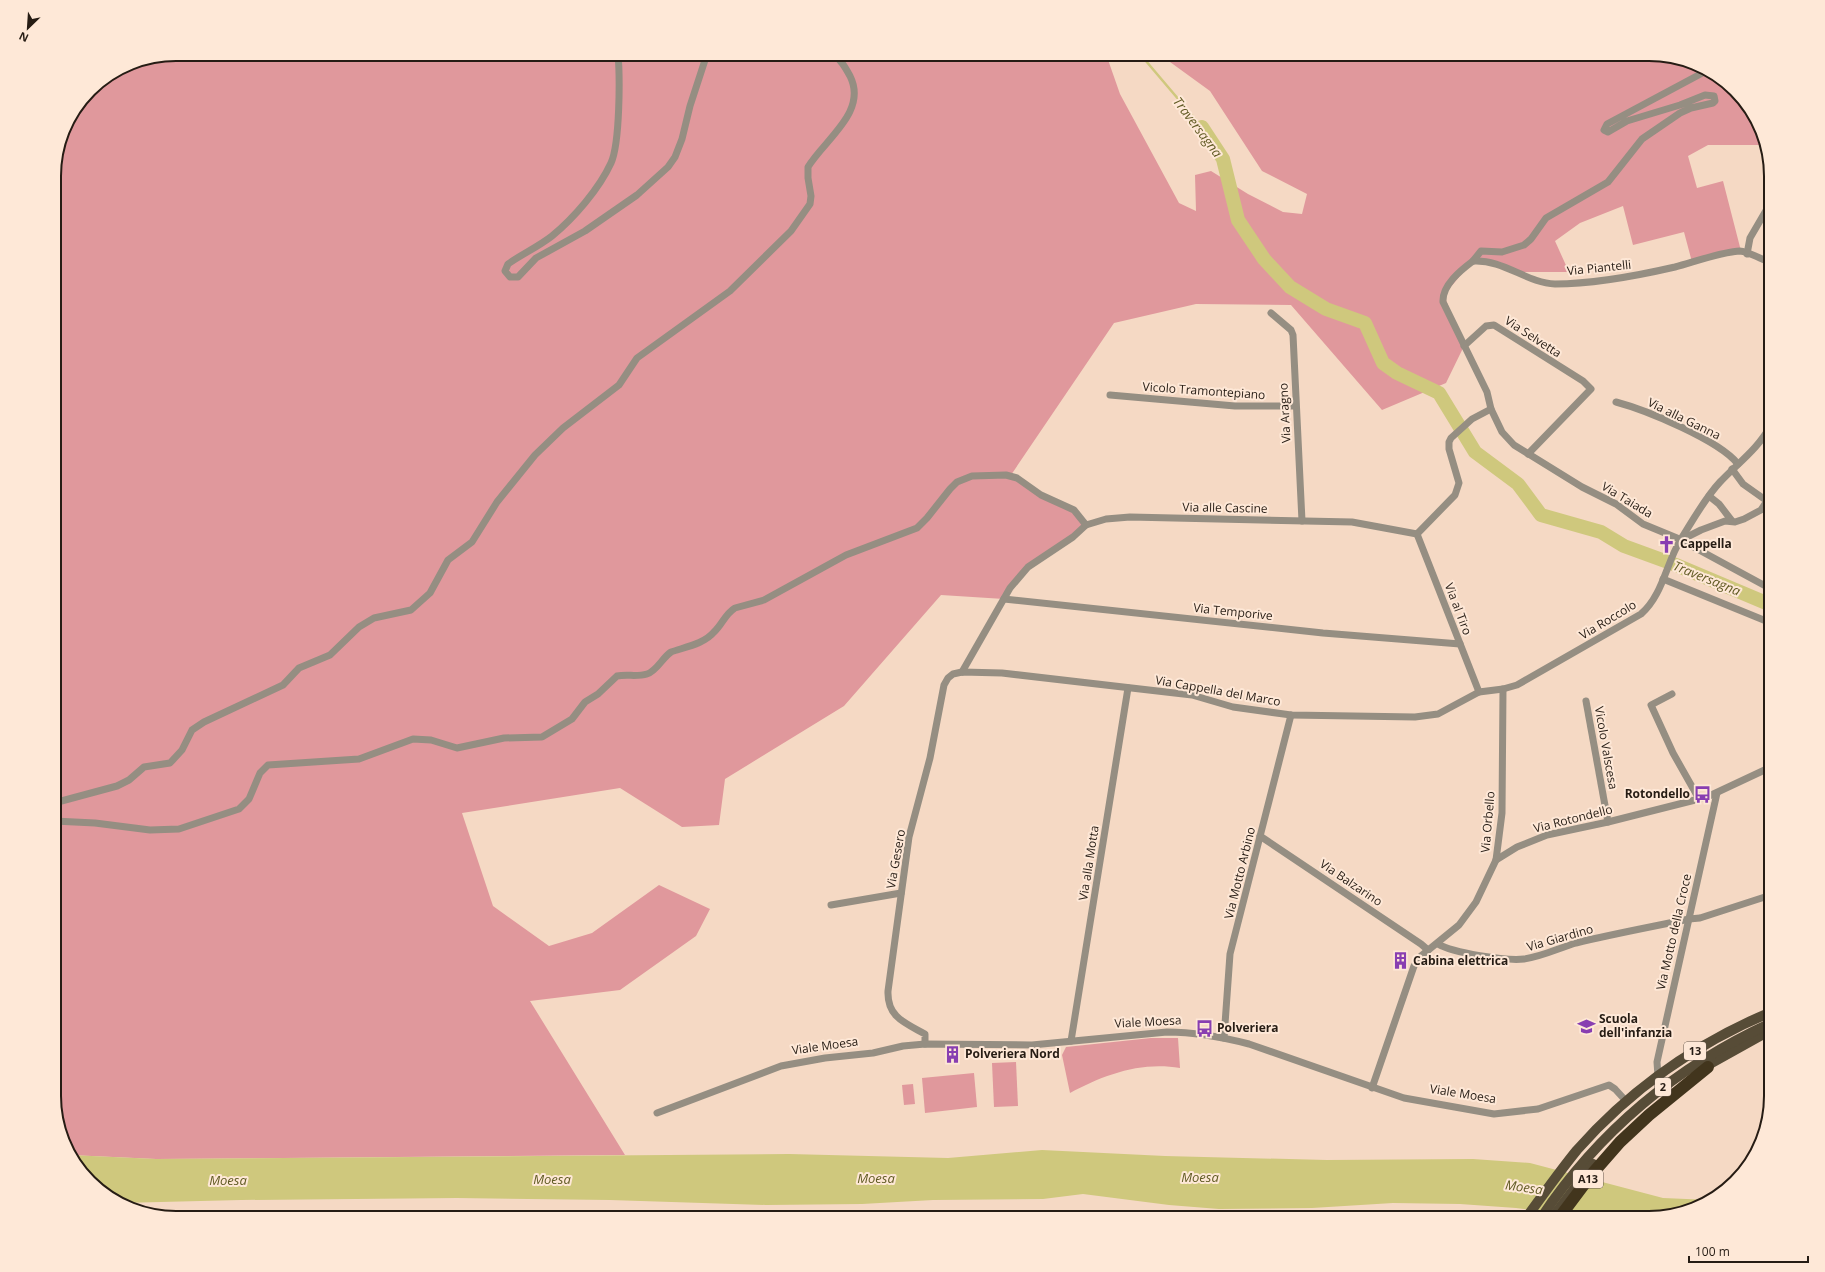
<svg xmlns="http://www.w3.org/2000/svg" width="1825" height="1272" font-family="'Open Sans',sans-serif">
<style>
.green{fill:#e0989c}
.water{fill:#cfc87d}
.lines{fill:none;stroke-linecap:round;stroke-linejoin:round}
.stream{stroke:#cfc87d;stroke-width:2.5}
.river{stroke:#cfc87d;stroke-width:14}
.minor{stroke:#958e82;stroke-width:7}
.primary{stroke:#574c37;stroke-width:10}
.motorway{stroke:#42351d;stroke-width:12}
.labels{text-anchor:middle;stroke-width:4;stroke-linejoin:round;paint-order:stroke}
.shield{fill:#fee8d7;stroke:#67594e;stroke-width:1}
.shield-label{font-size:11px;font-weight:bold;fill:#261c14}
.street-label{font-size:12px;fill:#261c14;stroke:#fee8d7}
.poi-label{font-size:12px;font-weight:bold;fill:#261c14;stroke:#fee8d7;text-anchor:start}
.water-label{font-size:13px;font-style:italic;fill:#605a23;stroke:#fee8d7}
.rim{fill:none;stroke:#261c14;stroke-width:2}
</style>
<rect width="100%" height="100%" fill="#f5d9c4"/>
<!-- green -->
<g class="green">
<path d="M 176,54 L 1106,54 L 1120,94 L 1179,203 L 1196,211 L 1195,175 L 1211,171 L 1248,194 L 1283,212 L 1302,214 L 1307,194 L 1262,171 L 1210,91 L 1159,54 L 1649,54 L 1688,60 L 1717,75 L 1758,122 L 1764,145 L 1708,145 L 1688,156 L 1697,188 L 1723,181 L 1741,251 L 1692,262 L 1684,232 L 1633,245 L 1623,206 L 1580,223 L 1555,241 L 1569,272 L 1518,272 L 1491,264 L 1470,264 L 1444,295 L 1464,346 L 1446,383 L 1382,410 L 1291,305 L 1196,304 L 1114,323 L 1011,475 L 1064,505 L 1086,525 L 1028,567 L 1004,599 L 941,595 L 844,706 L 725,779 L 719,825 L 682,827 L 620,788 L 462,813 L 493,906 L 549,946 L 592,933 L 659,885 L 710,909 L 696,936 L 620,990 L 530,1001 L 625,1155 L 156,1159 L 70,1155 L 54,1104 L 54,168 L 63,129 L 90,90 L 130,63 Z"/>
<path d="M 1151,1038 L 1178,1038 L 1180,1068 C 1141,1061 1103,1075 1070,1093 L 1062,1055 L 1066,1047 Z"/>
<path d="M 1016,1062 L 1018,1106 L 994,1107 L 992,1063 Z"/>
<path d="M 974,1073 L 977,1107 L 925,1113 L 922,1078 Z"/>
<path d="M 913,1084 L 915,1104 L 904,1105 L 902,1085 Z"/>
</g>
<!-- water -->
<path class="water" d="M 1042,1150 L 1165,1156 L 1327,1160 L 1473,1159 L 1530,1163 L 1663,1198 L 1710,1200 L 1703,1205 L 1649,1218 L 1587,1218 L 1576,1215 L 1516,1208 L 1460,1204 L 1393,1203 L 1312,1208 L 1219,1209 L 1169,1205 L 1083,1194 L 1043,1199 L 933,1200 L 862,1204 L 766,1205 L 610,1200 L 457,1198 L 241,1200 L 120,1203 L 108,1197 L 70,1155 L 156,1159 L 789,1154 L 948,1158 Z"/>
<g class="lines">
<!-- stream -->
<path class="stream" d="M 1140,54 L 1202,127"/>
<!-- river -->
<path class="river" d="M 1202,127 L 1223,159 L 1238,220 L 1264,259 L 1290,287 L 1326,309 L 1365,323 L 1383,363 L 1397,373 L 1439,393 L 1475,452 L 1518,484 L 1541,515 L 1601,532 L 1624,546 L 1676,565 L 1771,605"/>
<!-- minor -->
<g class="minor">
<path d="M 618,54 C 620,77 620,143 611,163 C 599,189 574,218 552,236 C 538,247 522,254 508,264 L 505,271 L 510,277 L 518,277 L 536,258 L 585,231 L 637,195 L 668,167 L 675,157 L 682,139 L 690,106 L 707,54"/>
<path d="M 1747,254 L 1750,238 L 1771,202"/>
<path d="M 1473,261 L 1481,251 L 1502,252 L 1524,245 L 1531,239 L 1546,218 L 1608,182 L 1642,139 L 1680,113 L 1691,108 L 1713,103 L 1715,101 L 1714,96 L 1705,95 L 1680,105 L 1627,121 L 1608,132 L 1604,130 L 1607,124 L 1708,70"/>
<path d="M 1271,313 L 1291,330 L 1293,335 L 1302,521"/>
<path d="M 1464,346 L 1486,326 L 1494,325 L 1583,381 L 1591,389 L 1528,454"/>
<path d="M 1110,395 L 1235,406 L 1295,406"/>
<path d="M 1616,402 C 1646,410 1719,440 1738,464"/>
<path d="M 1491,409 L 1487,392 L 1443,302 C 1442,285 1461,270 1473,261 C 1503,259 1527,283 1555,284 C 1595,284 1636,276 1675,267 C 1694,262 1721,252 1740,251 C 1746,251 1764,260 1771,263"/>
<path d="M 1732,469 L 1743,484 L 1767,501"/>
<path d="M 1709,496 L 1719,504 L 1732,521"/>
<path d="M 1417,534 L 1455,495 L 1459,483 L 1449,449 L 1449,442 L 1451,438 L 1472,419 L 1491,409 L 1502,432 L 1514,445 L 1582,487 L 1616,504 L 1643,524 L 1677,538 L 1771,589"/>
<path d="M 1417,534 L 1479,692"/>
<path d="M 1681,540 L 1701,530 L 1725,521 L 1735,522 L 1744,519 L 1761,510 L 1767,501 L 1771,499"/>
<path d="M 1663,579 L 1771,623"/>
<path d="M 1004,599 L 1323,633 L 1460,644"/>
<path d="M 962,672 L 1010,588 L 1028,567 L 1073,537 L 1086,525 L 1106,519 L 1130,517 L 1352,522 L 1417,534"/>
<path d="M 1672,694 L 1651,705 L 1673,753 L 1699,799"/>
<path d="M 1586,701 L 1608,822"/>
<path d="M 54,803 L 117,786 L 129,780 L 144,767 L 170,763 L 182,750 L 192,730 L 204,722 L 283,685 L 299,668 L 330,655 L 359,627 L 374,618 L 411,610 L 430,593 L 448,560 L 472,542 L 497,502 L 535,455 L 563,428 L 619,385 L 637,358 L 730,291 L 791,231 L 810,204 L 811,196 L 808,178 L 808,167 C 825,139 868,112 850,76 C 845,67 841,60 833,54"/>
<path d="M 54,821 L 95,823 L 150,830 L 179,829 L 239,809 L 249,799 L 260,773 L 268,765 L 359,759 L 413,739 L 431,740 L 457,748 L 504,738 L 542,737 L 572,719 L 585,702 L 598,694 L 617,676 C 627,674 637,677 647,674 C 657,671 662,658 671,652 C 685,647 704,644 714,632 C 722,625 725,614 735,608 L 764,600 L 846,555 L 917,528 L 927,518 L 950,489 L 957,482 L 972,476 L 1006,475 L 1017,478 L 1041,495 L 1074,510 L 1086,525"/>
<path d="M 1260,836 L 1421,944 L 1428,950"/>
<path d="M 1496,860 L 1517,847 L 1547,835 L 1608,822 L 1707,797 L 1771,767"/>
<path d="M 831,905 L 901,893"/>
<path d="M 1438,944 C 1453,953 1506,961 1524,959 C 1541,957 1559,948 1576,943 C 1613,934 1651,927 1689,919 L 1700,918 L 1771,895"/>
<path d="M 1224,1038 L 1230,954 L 1291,715"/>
<path d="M 1071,1041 L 1128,688"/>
<path d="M 925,1044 L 925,1034 C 905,1023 887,1017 888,991 L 909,837 L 930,758 L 944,685 L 948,678 L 953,674 L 962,672 L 1002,673 L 1192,695 L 1233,707 L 1291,715 L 1415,717 L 1438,714 L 1479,692 L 1503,689 L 1517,685 L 1641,614 C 1663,595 1666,563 1681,539 C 1693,520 1705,498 1720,482 C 1738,463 1758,449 1771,425"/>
<path d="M 1658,1076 L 1657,1062 L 1717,793"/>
<path d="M 1372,1088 L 1414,966 L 1421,956 L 1459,925 L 1476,902 L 1496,860 L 1502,813 L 1503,689"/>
<path d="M 657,1113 L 781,1066 L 825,1058 L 873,1053 L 903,1046 L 925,1044 L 1032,1045 L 1167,1032 C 1195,1032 1222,1037 1249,1044 L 1404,1098 L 1494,1114 L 1538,1109 L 1609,1085 L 1615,1089 L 1626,1101"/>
</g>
<!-- primary -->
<g class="primary">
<path d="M 1701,1069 L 1762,1035"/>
<path d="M 1526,1218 C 1543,1195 1559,1172 1577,1150 C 1630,1090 1697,1043 1771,1012"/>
<path d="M 1541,1218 C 1598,1132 1677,1066 1771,1023"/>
<path d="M 1552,1218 L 1593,1164"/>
</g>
<!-- motorway -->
<path class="motorway" d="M 1559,1218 L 1592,1174 L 1620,1142 L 1649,1115 L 1708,1067"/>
</g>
<!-- icons -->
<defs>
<symbol id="church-bare" viewBox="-9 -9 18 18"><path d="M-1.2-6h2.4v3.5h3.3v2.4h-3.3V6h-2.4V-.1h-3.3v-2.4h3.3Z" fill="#883eb1" stroke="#fee8d7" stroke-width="2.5" paint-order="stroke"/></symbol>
<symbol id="bus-bare" viewBox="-9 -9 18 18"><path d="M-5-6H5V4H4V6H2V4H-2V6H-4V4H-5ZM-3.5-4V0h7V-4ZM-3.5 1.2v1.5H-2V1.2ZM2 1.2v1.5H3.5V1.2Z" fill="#883eb1" stroke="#fee8d7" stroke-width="2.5" paint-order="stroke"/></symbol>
<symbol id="building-bare" viewBox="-9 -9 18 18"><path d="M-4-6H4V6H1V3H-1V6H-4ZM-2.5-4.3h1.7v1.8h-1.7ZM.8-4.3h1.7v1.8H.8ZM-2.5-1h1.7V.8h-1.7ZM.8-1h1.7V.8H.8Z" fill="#883eb1" stroke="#fee8d7" stroke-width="2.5" paint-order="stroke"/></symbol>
<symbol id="school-bare" viewBox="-9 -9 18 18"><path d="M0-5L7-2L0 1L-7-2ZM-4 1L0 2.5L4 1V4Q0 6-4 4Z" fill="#883eb1" stroke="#fee8d7" stroke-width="2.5" paint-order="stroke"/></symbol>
</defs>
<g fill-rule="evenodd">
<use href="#church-bare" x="1654" y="532" width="25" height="25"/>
<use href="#bus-bare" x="1690" y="782" width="25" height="25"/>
<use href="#building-bare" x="1388" y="948" width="25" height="25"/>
<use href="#school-bare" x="1574" y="1014" width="25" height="25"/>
<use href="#bus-bare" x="1192" y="1016" width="25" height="25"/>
<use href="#building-bare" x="940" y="1042" width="25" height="25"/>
</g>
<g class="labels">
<!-- shield labels -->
<g class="shield">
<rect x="1684" y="1042" width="22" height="18" rx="3"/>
<rect x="1655" y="1078" width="16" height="18" rx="3"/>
<rect x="1573" y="1170" width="30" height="18" rx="3"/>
</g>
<g class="shield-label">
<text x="1695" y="1055">13</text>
<text x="1663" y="1091">2</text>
<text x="1588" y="1183">A13</text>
</g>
<!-- street labels -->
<g class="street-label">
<text transform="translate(1599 268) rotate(-6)" y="4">Via Piantelli</text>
<text transform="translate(1533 337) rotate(33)" y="4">Via Selvetta</text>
<text transform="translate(1204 391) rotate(4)" y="4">Vicolo Tramontepiano</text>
<text transform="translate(1285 413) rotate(-93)" y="4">Via Aragno</text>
<text transform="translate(1684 419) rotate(26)" y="4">Via alla Ganna</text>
<text transform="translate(1627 500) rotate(31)" y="4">Via Taiada</text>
<text transform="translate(1225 508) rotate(1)" y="4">Via alle Cascine</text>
<text transform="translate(1458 609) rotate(69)" y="4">Via al Tiro</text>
<text transform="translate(1233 612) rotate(6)" y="4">Via Temporive</text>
<text transform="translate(1608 620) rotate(-31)" y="4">Via Roccolo</text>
<text transform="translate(1218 691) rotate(10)" y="4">Via Cappella del Marco</text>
<text transform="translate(1606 748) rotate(80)" y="4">Vicolo Valscesa</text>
<text transform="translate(1573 819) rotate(-14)" y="4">Via Rotondello</text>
<text transform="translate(1488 822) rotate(-85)" y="4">Via Orbello</text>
<text transform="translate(896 859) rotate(-80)" y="4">Via Gesero</text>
<text transform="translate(1089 863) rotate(-81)" y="4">Via alla Motta</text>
<text transform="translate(1240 873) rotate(-76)" y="4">Via Motto Arbino</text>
<text transform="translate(1351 883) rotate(34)" y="4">Via Balzarino</text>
<text transform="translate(1674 932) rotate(-77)" y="4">Via Motto della Croce</text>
<text transform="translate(1560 938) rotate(-16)" y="4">Via Giardino</text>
<text transform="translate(1148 1022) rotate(-3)" y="4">Viale Moesa</text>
<text transform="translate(825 1046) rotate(-8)" y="4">Viale Moesa</text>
<text transform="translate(1463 1094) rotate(9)" y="4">Viale Moesa</text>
</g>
<!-- poi labels -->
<g class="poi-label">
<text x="1680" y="548">Cappella</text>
<text x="1690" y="798" text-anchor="end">Rotondello</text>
<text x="1413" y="965">Cabina elettrica</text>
<text x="1599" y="1023">Scuola<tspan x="1599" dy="14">dell'infanzia</tspan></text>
<text x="1217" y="1032">Polveriera</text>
<text x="965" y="1058">Polveriera Nord</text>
</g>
<!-- water labels -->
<g class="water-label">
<text transform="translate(1198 127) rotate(53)" y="5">Traversagna</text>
<text transform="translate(1707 578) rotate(22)" y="5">Traversagna</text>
<text x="1200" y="1182">Moesa</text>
<text x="876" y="1183">Moesa</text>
<text x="552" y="1184">Moesa</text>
<text x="228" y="1185">Moesa</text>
<text transform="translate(1524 1187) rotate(8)" y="5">Moesa</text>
</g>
</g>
<!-- crop -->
<path d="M0 0H1825V1272H0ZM176 61H1649A115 115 0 0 1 1764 176V1096A115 115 0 0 1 1649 1211H176A115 115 0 0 1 61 1096V176A115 115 0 0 1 176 61Z" fill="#fee8d7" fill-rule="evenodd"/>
<path class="rim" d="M176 61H1649A115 115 0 0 1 1764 176V1096A115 115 0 0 1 1649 1211H176A115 115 0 0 1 61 1096V176A115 115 0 0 1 176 61Z"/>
<!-- north arrow -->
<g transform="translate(28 28) rotate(205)" stroke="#fee8d7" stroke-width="3" paint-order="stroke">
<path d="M0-3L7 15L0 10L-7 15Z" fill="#261c14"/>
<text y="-6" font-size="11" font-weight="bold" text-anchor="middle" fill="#261c14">N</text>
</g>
<!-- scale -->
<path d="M1689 1256v6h119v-6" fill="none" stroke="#261c14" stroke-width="2"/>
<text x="1695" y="1256" font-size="12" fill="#261c14" stroke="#fee8d7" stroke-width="3" paint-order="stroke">100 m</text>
</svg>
